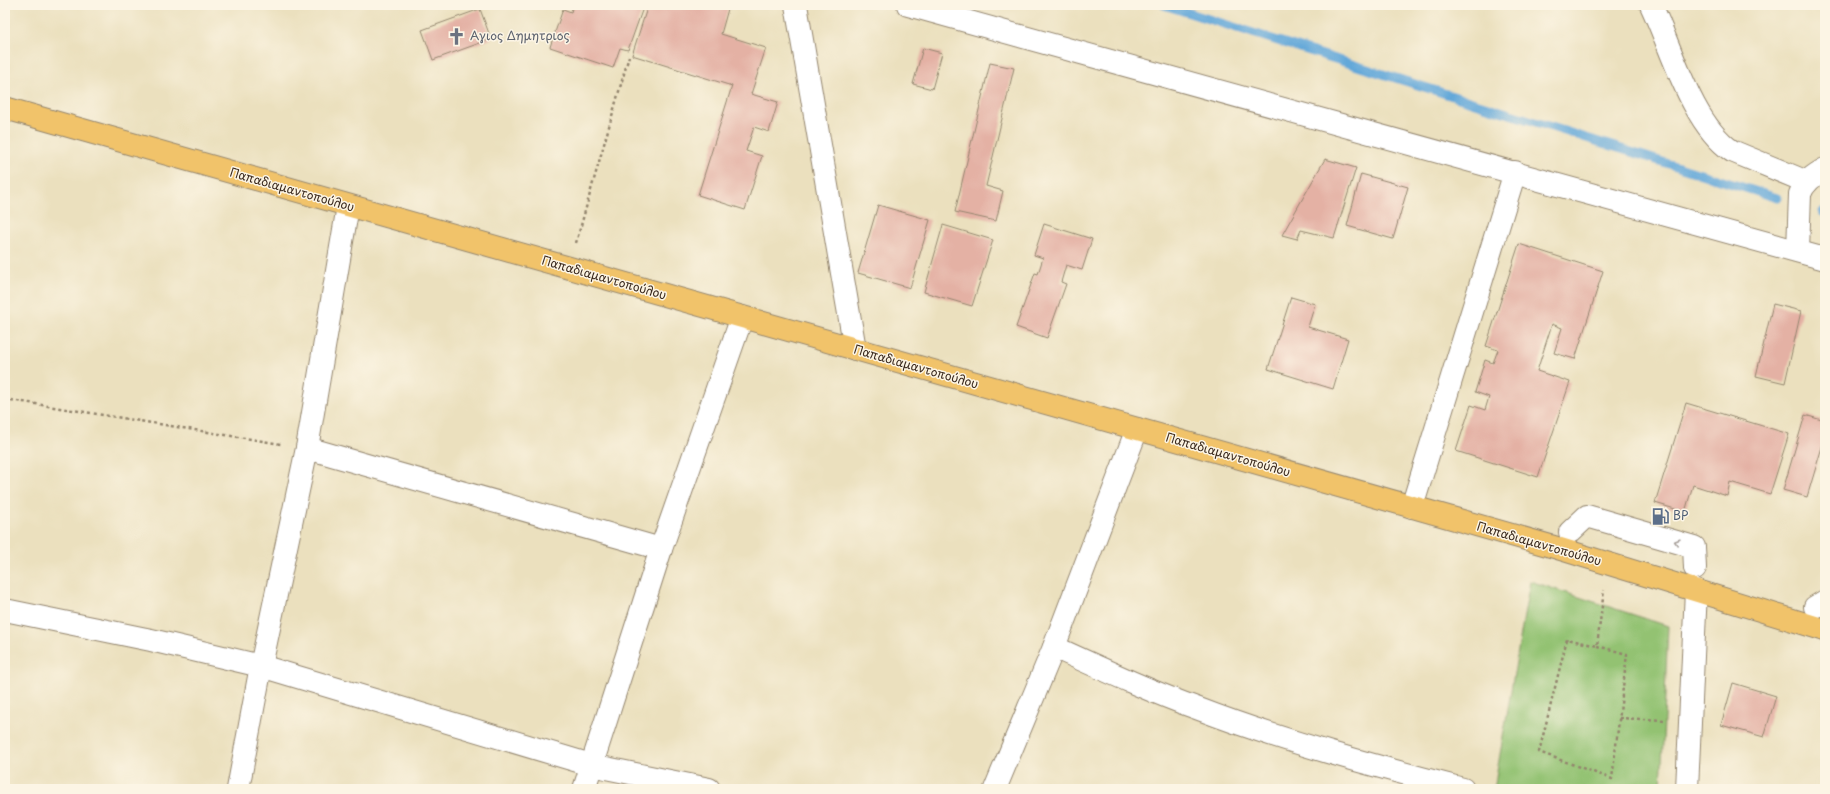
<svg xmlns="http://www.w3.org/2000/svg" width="1830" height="794" font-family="'Playpen Sans',sans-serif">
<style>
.green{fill:#93c272;stroke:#677648}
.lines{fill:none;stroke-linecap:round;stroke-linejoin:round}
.stream{stroke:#64a8d9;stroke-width:9}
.building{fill:#e4b1a4}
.minor-casing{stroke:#93856e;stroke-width:24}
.major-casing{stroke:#93856e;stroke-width:24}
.path{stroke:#93856e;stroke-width:2.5;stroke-dasharray:3 3;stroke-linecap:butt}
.minor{stroke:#fff;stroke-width:22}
.major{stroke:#f1c36a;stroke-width:22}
.oneway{stroke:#a79f9a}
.labels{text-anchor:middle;stroke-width:3;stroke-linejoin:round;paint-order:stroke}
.worship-label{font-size:12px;fill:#5b616d;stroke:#fcf5e5;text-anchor:start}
.street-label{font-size:12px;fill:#3b2a1e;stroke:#fcf5e5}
.service-label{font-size:12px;fill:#4e5e75;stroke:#fcf5e5;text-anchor:start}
</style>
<rect width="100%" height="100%" fill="#fcf5e5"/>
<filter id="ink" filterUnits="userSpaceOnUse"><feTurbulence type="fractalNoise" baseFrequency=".025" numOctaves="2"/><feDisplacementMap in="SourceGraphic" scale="8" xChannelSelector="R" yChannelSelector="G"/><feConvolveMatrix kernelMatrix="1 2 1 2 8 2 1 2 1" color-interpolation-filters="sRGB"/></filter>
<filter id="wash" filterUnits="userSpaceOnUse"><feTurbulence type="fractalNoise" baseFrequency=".012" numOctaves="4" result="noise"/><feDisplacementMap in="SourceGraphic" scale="16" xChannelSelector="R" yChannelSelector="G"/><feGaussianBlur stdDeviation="0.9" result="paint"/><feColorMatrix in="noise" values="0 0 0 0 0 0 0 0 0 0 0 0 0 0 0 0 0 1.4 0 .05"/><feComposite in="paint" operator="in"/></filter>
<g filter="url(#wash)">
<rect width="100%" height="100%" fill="#ebe0be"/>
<!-- green -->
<path class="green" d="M 1530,581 L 1668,626 L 1661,789 L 1494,789 Z"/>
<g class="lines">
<!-- stream -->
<g class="stream">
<path d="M 1164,5 L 1777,198"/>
<path d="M 1823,212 L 1825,213"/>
</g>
</g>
<g id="blocks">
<!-- building -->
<g class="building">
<path d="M 573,5 L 644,5 L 628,50 L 620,48 L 613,68 L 550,47 L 563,9 L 571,12 Z"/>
<path d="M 648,5 L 715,5 L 728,9 L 721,34 L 766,48 L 751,94 L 778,102 L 769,132 L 754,127 L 746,151 L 762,156 L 745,210 L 698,195 L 732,86 L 632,55 Z"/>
<path d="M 480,9 L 491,39 L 433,60 L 422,30 Z"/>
<path d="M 923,48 L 942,53 L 932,89 L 913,84 Z"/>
<path d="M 990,63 L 1014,68 L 986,186 L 1003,191 L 996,221 L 955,212 Z"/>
<path d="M 1325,159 L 1356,168 L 1334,238 L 1301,230 L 1297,239 L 1282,235 Z"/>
<path d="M 1361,174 L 1408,187 L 1393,239 L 1347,226 Z"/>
<path d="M 878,205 L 930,220 L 910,288 L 858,273 Z"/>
<path d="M 1044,224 L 1092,239 L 1082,270 L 1066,265 L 1061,282 L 1066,284 L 1047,338 L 1016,327 L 1035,273 L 1038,274 L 1043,258 L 1034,255 Z"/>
<path d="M 943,225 L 993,240 L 972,306 L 924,292 Z"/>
<path d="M 1519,244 L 1603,271 L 1575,359 L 1554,353 L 1562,328 L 1552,324 L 1537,371 L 1570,382 L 1538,477 L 1456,451 L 1471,405 L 1485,410 L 1489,397 L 1475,392 L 1485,360 L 1493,363 L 1498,350 L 1486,346 Z"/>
<path d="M 1291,297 L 1315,304 L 1308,327 L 1348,339 L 1333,389 L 1268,369 Z"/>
<path d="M 1773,304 L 1801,311 L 1785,383 L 1756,376 Z"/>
<path d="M 1686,403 L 1789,434 L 1770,494 L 1730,482 L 1727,496 L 1693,485 L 1685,512 L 1655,503 Z"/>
<path d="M 1805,415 L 1825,421 L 1825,437 L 1807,497 L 1783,490 Z"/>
<path d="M 1733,683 L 1776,696 L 1764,737 L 1721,725 Z"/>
</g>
</g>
</g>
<g filter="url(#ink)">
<use href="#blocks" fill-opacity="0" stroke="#93856e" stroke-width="1"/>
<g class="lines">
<defs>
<g id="minor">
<path d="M 796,5 L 855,349"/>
<path d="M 908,5 L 1825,259"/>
<path d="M 1651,5 C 1672,49 1691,123 1732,151 L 1807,182"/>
<path d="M 1798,250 L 1800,194 C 1804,182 1814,175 1825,169"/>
<path d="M 307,448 L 661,549"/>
<path d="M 1412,507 L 1515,172"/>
<path d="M 1570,532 L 1587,516 L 1694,547 L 1695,568"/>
<path d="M 1815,607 L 1825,601"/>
<path d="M 5,610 L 151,640 L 261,666 L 591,765 L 709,789"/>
<path d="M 1054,647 C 1102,669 1149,691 1199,709 C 1285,742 1375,766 1463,789"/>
<path d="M 238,789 L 261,666 L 307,448 L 348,206"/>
<path d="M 584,789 L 661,549 L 742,317"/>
<path d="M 995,789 L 1054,647 L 1137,429"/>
<path d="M 1687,789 L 1696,590"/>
</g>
<path id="major" d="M 5,108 L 1554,547 L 1825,630"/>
</defs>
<!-- minor casing -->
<use href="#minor" class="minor-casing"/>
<!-- major casing -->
<use href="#major" class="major-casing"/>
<!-- path -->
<g class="path">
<path d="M 576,243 L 629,56"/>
<path d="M 5,399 L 281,444"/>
<path d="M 1597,646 L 1627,654 L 1612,779 L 1539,752 L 1567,639 L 1597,646 L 1604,590"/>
<path d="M 1619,718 L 1664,720"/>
</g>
<!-- minor -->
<use href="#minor" class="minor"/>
<!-- major -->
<use href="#major" class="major"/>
</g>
<!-- one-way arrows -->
<defs><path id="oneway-chevron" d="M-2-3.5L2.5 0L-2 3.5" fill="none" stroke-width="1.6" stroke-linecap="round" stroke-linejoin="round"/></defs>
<use class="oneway" href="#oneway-chevron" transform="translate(1677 542) rotate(-164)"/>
</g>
<!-- icons -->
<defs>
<symbol id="church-bare" viewBox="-9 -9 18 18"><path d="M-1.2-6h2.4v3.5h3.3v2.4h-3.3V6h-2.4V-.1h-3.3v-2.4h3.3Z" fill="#6b7280" stroke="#fcf5e5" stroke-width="2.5" paint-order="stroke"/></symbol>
<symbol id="fuel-bare" viewBox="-9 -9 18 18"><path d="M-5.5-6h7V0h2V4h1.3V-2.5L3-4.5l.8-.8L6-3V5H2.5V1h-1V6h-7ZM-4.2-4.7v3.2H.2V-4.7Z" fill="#5c6f8a" stroke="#fcf5e5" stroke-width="2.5" paint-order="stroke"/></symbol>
</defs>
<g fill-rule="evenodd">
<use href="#church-bare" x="444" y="24" width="25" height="25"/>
<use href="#fuel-bare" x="1648" y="504" width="25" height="25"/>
</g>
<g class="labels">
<!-- worship labels -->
<g class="worship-label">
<text x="470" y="40">Αγιος Δημητριος</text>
</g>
<!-- street labels -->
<g class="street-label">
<text transform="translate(292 190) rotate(16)" y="4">Παπαδιαμαντοπούλου</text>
<text transform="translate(604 278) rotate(16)" y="4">Παπαδιαμαντοπούλου</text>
<text transform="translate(916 367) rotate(16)" y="4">Παπαδιαμαντοπούλου</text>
<text transform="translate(1228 455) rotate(16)" y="4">Παπαδιαμαντοπούλου</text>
<text transform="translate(1539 544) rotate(16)" y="4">Παπαδιαμαντοπούλου</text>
</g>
<!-- service labels -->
<g class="service-label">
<text x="1673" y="520">BP</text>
</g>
</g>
<!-- margin -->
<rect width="1830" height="794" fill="none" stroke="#fcf5e5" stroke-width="20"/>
</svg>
